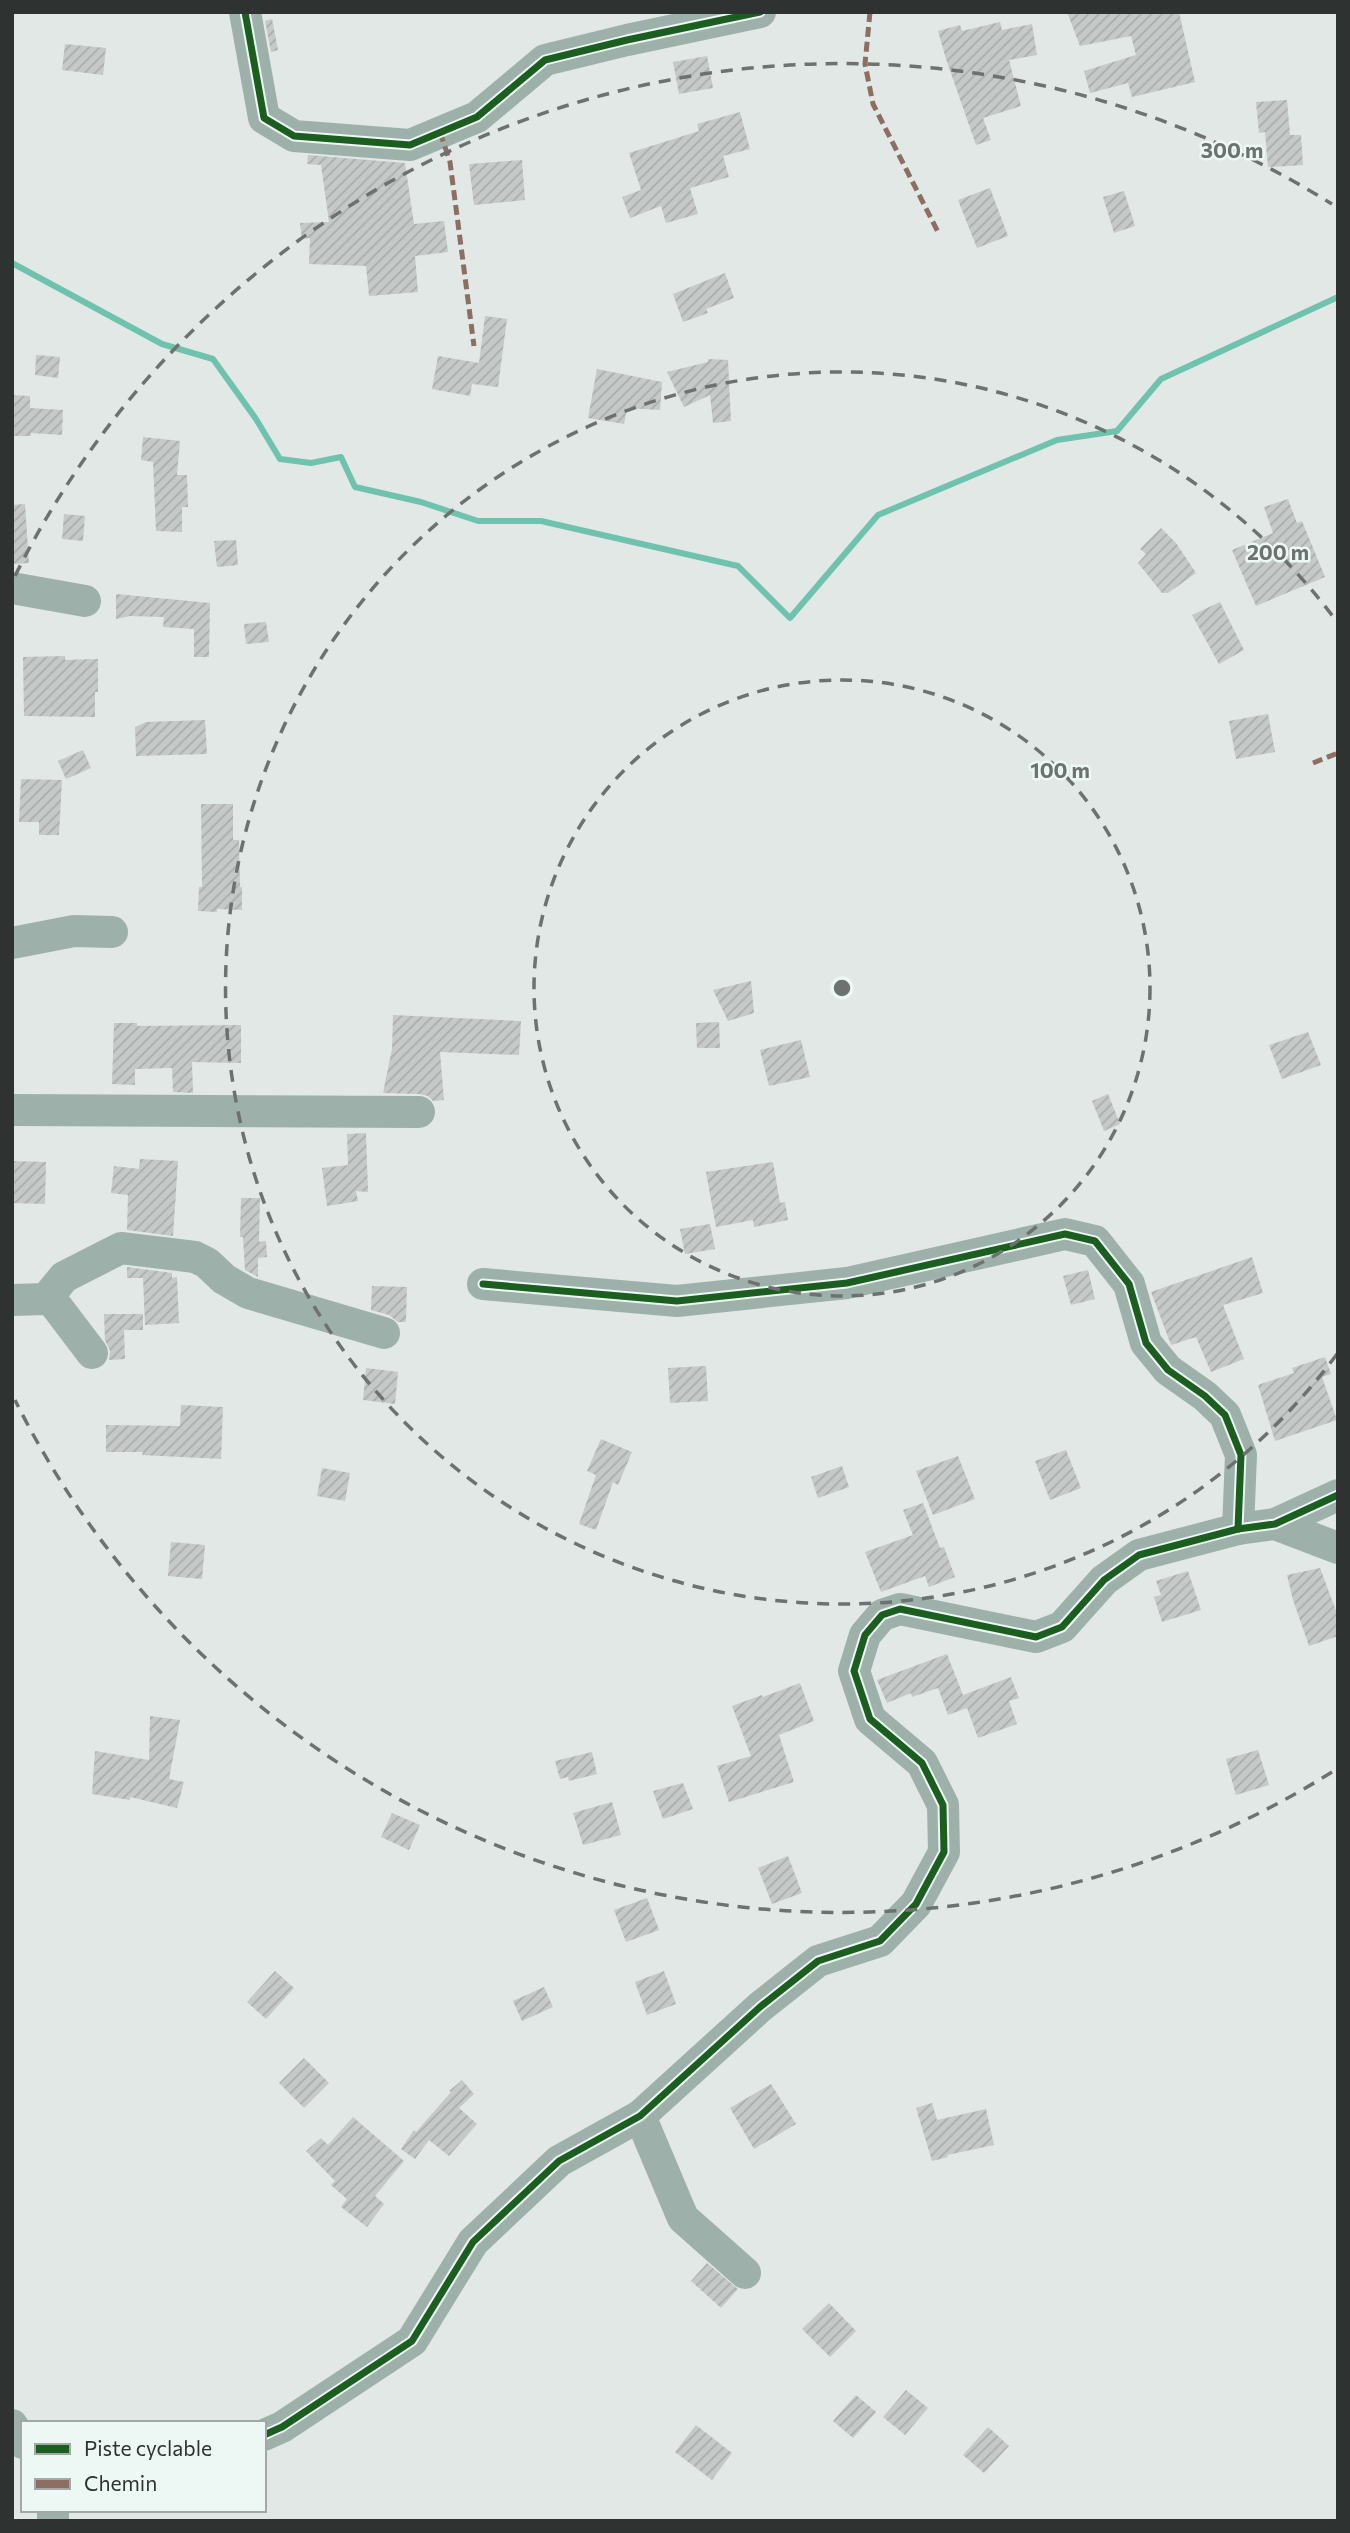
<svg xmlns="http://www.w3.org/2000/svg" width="1350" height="2533" font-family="Commissioner,sans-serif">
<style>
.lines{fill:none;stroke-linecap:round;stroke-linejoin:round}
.stream{stroke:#6ec2ae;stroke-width:6}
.building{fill:url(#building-hatch)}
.minor{stroke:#9db1aa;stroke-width:32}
.quiet{stroke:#8d6e63;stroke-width:5;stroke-dasharray:10 5;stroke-linecap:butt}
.cycleway-casing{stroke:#edf7f4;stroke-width:11}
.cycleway{stroke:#1b5e20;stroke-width:7}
.ring{fill:none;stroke:#6d7270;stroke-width:3.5;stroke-dasharray:12 9}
.centre{fill:#6d7270;stroke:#edf7f4;stroke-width:3.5}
.ring-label{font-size:21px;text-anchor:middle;font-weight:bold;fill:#6d7270;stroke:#edf7f4;stroke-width:5;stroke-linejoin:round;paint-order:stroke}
</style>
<defs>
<pattern id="building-hatch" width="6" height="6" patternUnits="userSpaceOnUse" patternTransform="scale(1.75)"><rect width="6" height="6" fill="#c5c9c8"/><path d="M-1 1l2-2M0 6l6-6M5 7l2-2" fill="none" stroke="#aaadac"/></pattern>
</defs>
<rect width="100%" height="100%" fill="#e2e8e6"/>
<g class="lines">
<!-- stream -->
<path class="stream" d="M 12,263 L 162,344 L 213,359 L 256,419 L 280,459 L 311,463 L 341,457 L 355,487 L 421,502 L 478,521 L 541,521 L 738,566 L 790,618 L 878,515 L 1057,440 L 1117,431 L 1161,379 L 1338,297"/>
</g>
<!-- building -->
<g class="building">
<path d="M 1067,12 L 1179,12 L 1195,82 L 1132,97 L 1128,83 L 1090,93 L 1084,71 L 1136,55 L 1131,36 L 1080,46 Z"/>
<path d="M 272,19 L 278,50 L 271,52 L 265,21 Z"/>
<path d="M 1000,22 L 1002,30 L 1032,24 L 1037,55 L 1009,60 L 1021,106 L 983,118 L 991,140 L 976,145 L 946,59 L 938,31 L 960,25 L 962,31 Z"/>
<path d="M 65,44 L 106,48 L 103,75 L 62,70 Z"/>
<path d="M 707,56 L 713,88 L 679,94 L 673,62 Z"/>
<path d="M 1287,100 L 1290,135 L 1301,135 L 1303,165 L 1268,167 L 1265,132 L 1259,133 L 1256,102 Z"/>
<path d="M 740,112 L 750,149 L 723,156 L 729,177 L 690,188 L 698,214 L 666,223 L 661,206 L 630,218 L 622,197 L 641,190 L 629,153 L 699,131 L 697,124 Z"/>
<path d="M 308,155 L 405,163 L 414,224 L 444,221 L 448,252 L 415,256 L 418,292 L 369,296 L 366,266 L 309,264 L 310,238 L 302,239 L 300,223 L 329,222 L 321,165 L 307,164 Z"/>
<path d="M 522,160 L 525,200 L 474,205 L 469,164 Z"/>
<path d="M 990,188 L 1008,236 L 977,248 L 958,200 Z"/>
<path d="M 1124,191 L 1135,226 L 1114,233 L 1103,197 Z"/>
<path d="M 725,273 L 734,298 L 706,309 L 708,313 L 683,322 L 673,294 Z"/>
<path d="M 485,316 L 507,319 L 498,387 L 472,384 L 470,396 L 432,389 L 438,356 L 479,363 Z"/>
<path d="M 36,355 L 60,357 L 58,378 L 35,375 Z"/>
<path d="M 708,359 L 728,360 L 731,421 L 713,423 L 710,395 L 684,407 L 667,372 L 708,362 Z"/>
<path d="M 597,369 L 662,382 L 660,410 L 627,408 L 624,424 L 588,418 Z"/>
<path d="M 12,395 L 30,396 L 30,408 L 63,410 L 62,435 L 31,433 L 31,436 L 12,436 Z"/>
<path d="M 143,437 L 180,441 L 177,475 L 187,475 L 188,507 L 182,507 L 182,532 L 156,531 L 153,462 L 141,460 Z"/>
<path d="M 1288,499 L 1297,523 L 1302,521 L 1325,577 L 1256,606 L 1232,550 L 1273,533 L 1264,507 Z"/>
<path d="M 25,504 L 29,563 L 12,564 L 12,505 Z"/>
<path d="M 64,514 L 85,516 L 83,541 L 62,539 Z"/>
<path d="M 1161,528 L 1176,543 L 1196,573 L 1168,593 L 1162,593 L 1138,563 L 1146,554 L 1140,549 Z"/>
<path d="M 236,540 L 238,565 L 217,567 L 214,541 Z"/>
<path d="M 116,594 L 210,603 L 209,657 L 194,657 L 194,629 L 163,627 L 164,617 L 130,616 L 116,619 Z"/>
<path d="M 1220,602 L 1244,650 L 1219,664 L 1192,615 Z"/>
<path d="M 266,622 L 269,642 L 246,644 L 244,624 Z"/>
<path d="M 65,656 L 65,660 L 98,659 L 98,692 L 95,692 L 95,717 L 24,716 L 23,657 Z"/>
<path d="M 1268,714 L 1275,752 L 1236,759 L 1229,721 Z"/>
<path d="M 205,720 L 207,754 L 136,756 L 135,727 L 146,722 Z"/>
<path d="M 83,750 L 91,768 L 66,779 L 58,761 Z"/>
<path d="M 21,779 L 62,780 L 59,835 L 39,835 L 39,822 L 19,822 Z"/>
<path d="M 201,804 L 233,804 L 233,840 L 239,840 L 240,887 L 242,887 L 242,910 L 217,909 L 217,912 L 198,911 L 199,887 L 202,887 Z"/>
<path d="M 751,981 L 754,1013 L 728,1021 L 713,990 Z"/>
<path d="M 393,1015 L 521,1021 L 519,1055 L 440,1052 L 444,1100 L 433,1101 L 428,1096 L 419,1094 L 383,1093 L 392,1049 Z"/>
<path d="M 719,1022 L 720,1048 L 697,1048 L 696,1023 Z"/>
<path d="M 114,1023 L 137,1023 L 137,1026 L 241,1025 L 241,1063 L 192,1062 L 193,1093 L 173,1092 L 172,1068 L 135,1069 L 135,1085 L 112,1084 Z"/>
<path d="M 1308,1032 L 1321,1065 L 1282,1079 L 1269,1045 Z"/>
<path d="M 801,1040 L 810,1077 L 769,1086 L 760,1050 Z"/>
<path d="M 1108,1094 L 1120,1124 L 1104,1131 L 1092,1101 Z"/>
<path d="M 366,1133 L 368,1192 L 356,1191 L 358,1201 L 327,1206 L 322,1168 L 348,1165 L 347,1134 Z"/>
<path d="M 140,1159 L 178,1161 L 173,1236 L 127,1230 L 128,1195 L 111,1193 L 114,1166 L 139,1169 Z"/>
<path d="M 12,1161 L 46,1162 L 45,1204 L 12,1203 Z"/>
<path d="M 773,1162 L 780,1203 L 785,1202 L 788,1220 L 754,1227 L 753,1220 L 716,1227 L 706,1172 Z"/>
<path d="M 241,1198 L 260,1198 L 259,1242 L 266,1241 L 267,1257 L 258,1258 L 258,1277 L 245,1270 L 243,1237 L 240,1237 Z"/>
<path d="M 710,1224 L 715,1249 L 685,1254 L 680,1229 Z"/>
<path d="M 1252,1257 L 1263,1293 L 1223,1305 L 1244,1359 L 1211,1372 L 1196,1337 L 1171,1345 L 1151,1292 Z"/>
<path d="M 127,1267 L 172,1273 L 172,1278 L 177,1277 L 179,1323 L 145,1325 L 143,1278 L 127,1278 Z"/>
<path d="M 1088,1270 L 1095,1299 L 1071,1305 L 1063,1276 Z"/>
<path d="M 372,1286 L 407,1287 L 406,1322 L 398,1322 L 389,1315 L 371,1310 Z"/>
<path d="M 104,1314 L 143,1314 L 143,1330 L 124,1330 L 125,1359 L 109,1360 L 110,1351 L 105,1340 Z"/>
<path d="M 1325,1357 L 1331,1374 L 1322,1377 L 1337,1420 L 1275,1441 L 1258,1385 L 1294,1373 L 1292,1368 Z"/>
<path d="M 706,1366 L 708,1401 L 670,1403 L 668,1368 Z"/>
<path d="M 366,1368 L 398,1372 L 395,1404 L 363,1400 Z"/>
<path d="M 181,1405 L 223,1407 L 221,1459 L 142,1455 L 143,1452 L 106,1452 L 106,1425 L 180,1426 Z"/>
<path d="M 601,1439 L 632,1452 L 618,1485 L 613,1482 L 596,1530 L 579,1524 L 596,1475 L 587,1471 Z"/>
<path d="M 1066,1450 L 1081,1488 L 1050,1500 L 1035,1461 Z"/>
<path d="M 958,1456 L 975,1499 L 933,1515 L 916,1471 Z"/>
<path d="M 842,1466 L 849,1487 L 818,1498 L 811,1477 Z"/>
<path d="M 322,1468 L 350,1473 L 345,1501 L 317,1496 Z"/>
<path d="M 923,1503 L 940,1548 L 944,1547 L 955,1577 L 929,1587 L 925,1576 L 881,1592 L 865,1552 L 913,1535 L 903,1510 Z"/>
<path d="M 171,1542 L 205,1545 L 202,1579 L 168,1576 Z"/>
<path d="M 1320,1568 L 1338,1616 L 1338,1636 L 1309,1646 L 1293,1600 L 1287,1575 Z"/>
<path d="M 1188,1571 L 1201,1610 L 1162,1622 L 1154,1597 L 1161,1595 L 1156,1581 Z"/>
<path d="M 947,1654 L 963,1695 L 1011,1677 L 1019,1698 L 1009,1701 L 1017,1724 L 978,1738 L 967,1708 L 948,1715 L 938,1688 L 912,1697 L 911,1693 L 887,1703 L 877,1680 Z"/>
<path d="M 800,1683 L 814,1721 L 779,1735 L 794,1782 L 729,1802 L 717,1766 L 751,1756 L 732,1706 L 762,1695 L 763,1697 Z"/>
<path d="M 150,1716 L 180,1720 L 169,1779 L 184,1782 L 177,1808 L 130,1797 L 130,1800 L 92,1794 L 95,1751 L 149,1760 Z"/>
<path d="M 1258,1750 L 1269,1785 L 1236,1795 L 1226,1759 Z"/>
<path d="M 592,1752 L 597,1774 L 569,1781 L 568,1777 L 560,1779 L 555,1761 Z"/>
<path d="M 683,1783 L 693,1809 L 663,1819 L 653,1791 Z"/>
<path d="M 612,1802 L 621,1835 L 583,1845 L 573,1813 Z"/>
<path d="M 392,1813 L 420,1825 L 409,1850 L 381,1837 Z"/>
<path d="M 788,1856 L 802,1893 L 772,1904 L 758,1868 Z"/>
<path d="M 647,1898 L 659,1930 L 626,1942 L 614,1910 Z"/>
<path d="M 275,1971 L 294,1988 L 266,2019 L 247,2002 Z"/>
<path d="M 664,1971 L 676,2004 L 647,2015 L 635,1982 Z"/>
<path d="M 544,1987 L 553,2007 L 522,2021 L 513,2001 Z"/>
<path d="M 304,2058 L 329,2083 L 304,2108 L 279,2083 Z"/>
<path d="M 462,2080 L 474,2094 L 459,2108 L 477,2124 L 449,2156 L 429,2140 L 415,2159 L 401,2149 L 414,2130 L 416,2132 L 451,2092 L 449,2091 Z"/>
<path d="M 771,2084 L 796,2124 L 754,2149 L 730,2108 Z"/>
<path d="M 932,2103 L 937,2120 L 986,2109 L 994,2145 L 947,2155 L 948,2157 L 932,2161 L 916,2108 Z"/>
<path d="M 353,2117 L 404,2161 L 375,2196 L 384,2204 L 367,2227 L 341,2207 L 347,2199 L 331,2185 L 335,2181 L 306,2151 L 321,2138 L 328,2145 Z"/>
<path d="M 707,2263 L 738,2289 L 721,2308 L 691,2281 Z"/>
<path d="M 829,2303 L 856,2331 L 830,2357 L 802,2329 Z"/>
<path d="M 906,2390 L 928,2408 L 905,2435 L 883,2417 Z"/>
<path d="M 856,2395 L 876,2412 L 853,2438 L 833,2421 Z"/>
<path d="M 696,2425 L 732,2453 L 712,2480 L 675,2452 Z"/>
<path d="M 988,2427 L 1009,2446 L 984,2473 L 963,2455 Z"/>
</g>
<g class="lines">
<!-- minor -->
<g class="minor">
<path d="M 245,12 L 264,118 L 294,136 L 410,145 L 477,117 L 545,60 L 627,40 L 760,12"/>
<path d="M 12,588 L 85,601"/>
<path d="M 12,943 L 74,931 L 112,932"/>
<path d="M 12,1110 L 419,1112"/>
<path d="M 483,1284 L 677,1301 L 847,1283 L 1065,1234 L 1095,1241 L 1129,1284 L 1146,1343 L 1168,1370 L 1205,1396 L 1225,1415 L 1241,1455 L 1238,1529"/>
<path d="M 46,1299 L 64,1277 L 121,1248 L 195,1257 L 207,1263 L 224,1279 L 248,1293 L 384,1333"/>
<path d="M 12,1300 L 46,1299 L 54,1303 L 92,1353"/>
<path d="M 1275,1524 L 1338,1548"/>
<path d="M 640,2116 L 683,2218 L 745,2273"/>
<path d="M 12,2425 L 23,2443"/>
<path d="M 264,2435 L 282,2427 L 412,2341 L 473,2242 L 559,2161 L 640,2116 L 760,2007 L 818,1961 L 880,1941 L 916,1904 L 944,1852 L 943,1805 L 922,1763 L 870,1719 L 854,1671 L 865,1635 L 882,1615 L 900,1609 L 1036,1637 L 1062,1627 L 1104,1580 L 1139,1555 L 1238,1529 L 1275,1524 L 1338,1495"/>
<path d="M 53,2510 L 53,2521"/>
</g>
<!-- quiet -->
<g class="quiet">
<path d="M 870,12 L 865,64 L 873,104 L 938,232"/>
<path d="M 440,132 L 450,162 L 474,346"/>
<path d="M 1313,763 L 1338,753"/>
</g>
<defs>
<g id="cycleway">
<path d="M 245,12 L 264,118 L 294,136 L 410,145 L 477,117 L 545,60 L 627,40 L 760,12"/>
<path d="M 483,1284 L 677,1301 L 847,1283 L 1065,1234 L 1095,1241 L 1129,1284 L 1146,1343 L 1168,1370 L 1205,1396 L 1225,1415 L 1241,1455 L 1238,1529"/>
<path d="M 264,2435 L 282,2427 L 412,2341 L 473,2242 L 559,2161 L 640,2116 L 760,2007 L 818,1961 L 880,1941 L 916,1904 L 944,1852 L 943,1805 L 922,1763 L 870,1719 L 854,1671 L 865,1635 L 882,1615 L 900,1609 L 1036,1637 L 1062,1627 L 1104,1580 L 1139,1555 L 1238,1529 L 1275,1524 L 1338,1495"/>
</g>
</defs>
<!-- cycleway casing -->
<use href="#cycleway" class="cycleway-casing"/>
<!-- cycleway -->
<use href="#cycleway" class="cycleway"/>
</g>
<!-- distance rings -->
<g class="ring">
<circle cx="842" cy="988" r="308"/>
<path d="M1337 1354A616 616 0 1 1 1337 622"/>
<path d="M1332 1772A924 924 0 0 1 15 1400M15 576A924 924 0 0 1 1332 204"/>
</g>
<circle cx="842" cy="988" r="10" class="centre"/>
<g class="ring-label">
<text x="1232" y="158">300 m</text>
<text x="1278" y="560">200 m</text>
<text x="1060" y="778">100 m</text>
</g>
<!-- border -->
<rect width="1350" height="2533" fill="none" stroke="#2e3230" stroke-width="28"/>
<!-- legend -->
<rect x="21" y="2421" width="245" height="91" fill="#edf7f4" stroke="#a1a8a6" stroke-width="2"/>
<rect x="35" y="2444" width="35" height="10" fill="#1b5e20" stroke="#a1a8a6" stroke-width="2"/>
<text x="84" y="2456" font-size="21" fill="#2e3230">Piste cyclable</text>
<rect x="35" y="2479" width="35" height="10" fill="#8d6e63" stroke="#a1a8a6" stroke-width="2"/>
<text x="84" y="2491" font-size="21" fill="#2e3230">Chemin</text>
</svg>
